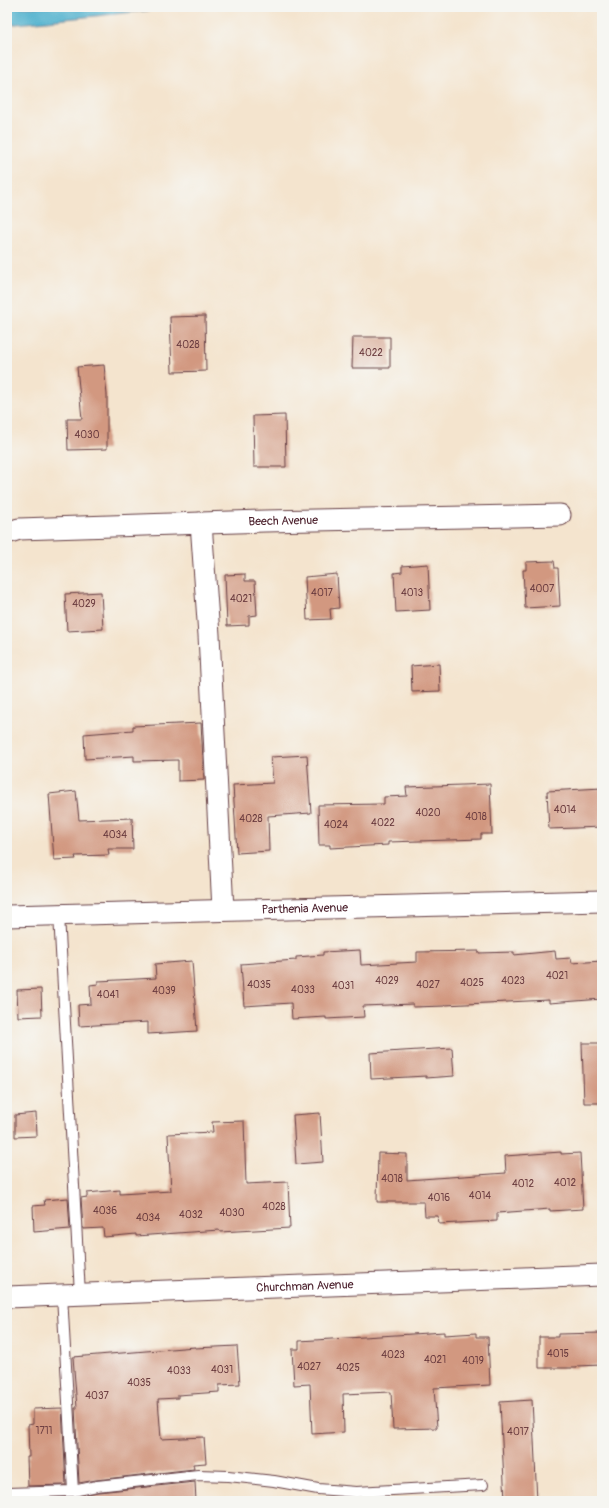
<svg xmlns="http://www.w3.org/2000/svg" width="609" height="1508" font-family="Pangolin,sans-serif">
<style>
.water{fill:#4fb1ce;stroke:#4c687c}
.building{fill:#d29880}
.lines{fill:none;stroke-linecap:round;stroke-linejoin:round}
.service-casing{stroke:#643d43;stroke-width:12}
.minor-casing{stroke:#643d43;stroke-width:23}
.service{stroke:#fff;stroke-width:10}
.minor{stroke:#fff;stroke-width:21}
.labels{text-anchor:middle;stroke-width:3;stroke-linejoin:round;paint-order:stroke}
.number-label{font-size:10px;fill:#6c3d40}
.street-label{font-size:12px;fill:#4a1f2b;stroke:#f6f6f2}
</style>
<rect width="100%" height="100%" fill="#f6f6f2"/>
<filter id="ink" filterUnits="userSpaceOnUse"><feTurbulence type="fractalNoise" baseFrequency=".025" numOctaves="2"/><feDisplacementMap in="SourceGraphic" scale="8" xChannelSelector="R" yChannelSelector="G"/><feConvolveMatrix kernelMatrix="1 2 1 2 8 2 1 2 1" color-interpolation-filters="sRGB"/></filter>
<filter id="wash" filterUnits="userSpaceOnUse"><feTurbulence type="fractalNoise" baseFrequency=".012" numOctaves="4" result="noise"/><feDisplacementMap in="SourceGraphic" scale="16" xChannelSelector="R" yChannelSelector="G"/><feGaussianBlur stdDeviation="0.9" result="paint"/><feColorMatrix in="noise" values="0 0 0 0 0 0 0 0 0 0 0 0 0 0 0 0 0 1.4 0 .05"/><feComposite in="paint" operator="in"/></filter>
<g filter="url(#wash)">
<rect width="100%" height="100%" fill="#f4e4ce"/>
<!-- water -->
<path class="water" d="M 7,7 L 184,7 L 7,25 Z"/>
<g id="blocks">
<!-- building -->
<g class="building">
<path d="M 205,316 L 206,371 L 172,372 L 170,317 Z"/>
<path d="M 353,337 L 390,337 L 390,368 L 352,368 Z"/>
<path d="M 104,365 L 107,395 L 107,449 L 68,450 L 67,419 L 82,419 L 77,367 Z"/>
<path d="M 285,415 L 286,467 L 254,467 L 253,416 Z"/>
<path d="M 554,561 L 555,568 L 558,568 L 560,606 L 525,608 L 523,570 L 526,570 L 526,562 Z"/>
<path d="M 428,564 L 430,610 L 396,612 L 394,573 L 402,572 L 402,566 Z"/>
<path d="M 245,574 L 245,581 L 255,581 L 257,615 L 249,616 L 249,625 L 227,626 L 225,575 Z"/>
<path d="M 337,574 L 339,608 L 330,609 L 331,619 L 307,620 L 305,577 Z"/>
<path d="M 101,592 L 103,629 L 67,631 L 65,594 Z"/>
<path d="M 439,664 L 440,691 L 412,692 L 411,666 Z"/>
<path d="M 201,723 L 204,780 L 178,781 L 178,760 L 134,761 L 134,756 L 85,759 L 84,734 L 133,730 L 133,726 Z"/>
<path d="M 307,755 L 311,813 L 268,816 L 269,851 L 237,853 L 233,785 L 273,783 L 271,757 Z"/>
<path d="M 490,784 L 492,834 L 481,834 L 481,839 L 388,842 L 388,845 L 330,848 L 330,845 L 319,845 L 318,805 L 384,804 L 384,797 L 407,796 L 406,787 Z"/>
<path d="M 602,788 L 602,827 L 549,829 L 547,791 Z"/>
<path d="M 76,791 L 79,820 L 132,818 L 133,849 L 108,849 L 109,855 L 75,856 L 76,859 L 54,860 L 49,794 Z"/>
<path d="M 360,950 L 361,965 L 417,962 L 417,952 L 479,951 L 479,953 L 514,952 L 514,955 L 555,951 L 556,959 L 571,958 L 572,963 L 602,961 L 602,999 L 549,1003 L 549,1000 L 445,1005 L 445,1006 L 413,1007 L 413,1004 L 363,1006 L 364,1017 L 326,1019 L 326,1017 L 292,1019 L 291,1003 L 244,1006 L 241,964 L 296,960 L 296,957 L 323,955 L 323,952 Z"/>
<path d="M 192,961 L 197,1031 L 148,1034 L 148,1022 L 79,1026 L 78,1005 L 91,1004 L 90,985 L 98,984 L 98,981 L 156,978 L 155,964 Z"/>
<path d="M 41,989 L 42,1016 L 18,1017 L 17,990 Z"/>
<path d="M 582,1043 L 602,1043 L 602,1103 L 584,1103 Z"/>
<path d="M 452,1048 L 454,1076 L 426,1078 L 426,1076 L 371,1079 L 370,1053 Z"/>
<path d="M 36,1113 L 37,1136 L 15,1137 L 15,1115 Z"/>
<path d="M 320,1113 L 323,1162 L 296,1164 L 293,1115 Z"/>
<path d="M 244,1121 L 246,1184 L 288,1182 L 290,1228 L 220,1232 L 219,1230 L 136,1236 L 136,1234 L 104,1237 L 103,1228 L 83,1229 L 81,1198 L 87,1197 L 87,1193 L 120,1190 L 120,1194 L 171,1191 L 168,1134 L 213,1132 L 212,1122 Z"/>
<path d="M 561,1152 L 561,1154 L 580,1153 L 583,1209 L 550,1211 L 550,1209 L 497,1213 L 497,1221 L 439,1224 L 438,1216 L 425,1216 L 424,1202 L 377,1202 L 378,1153 L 407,1154 L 407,1180 L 506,1173 L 505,1156 Z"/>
<path d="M 68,1198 L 70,1229 L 34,1232 L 33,1206 L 45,1205 L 44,1200 Z"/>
<path d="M 444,1332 L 444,1335 L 476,1333 L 476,1337 L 488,1337 L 490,1385 L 434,1388 L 437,1428 L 393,1429 L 391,1392 L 343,1394 L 344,1432 L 312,1434 L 310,1384 L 294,1385 L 292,1349 L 299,1349 L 299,1341 Z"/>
<path d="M 602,1333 L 602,1365 L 577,1366 L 577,1368 L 539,1368 L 539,1337 L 558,1337 L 558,1334 Z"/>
<path d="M 237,1346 L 240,1384 L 219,1385 L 219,1392 L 178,1395 L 178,1398 L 158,1399 L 161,1439 L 204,1437 L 206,1463 L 193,1464 L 194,1469 L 96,1480 L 79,1483 L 75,1408 L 77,1408 L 73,1357 L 195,1347 L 195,1348 Z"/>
<path d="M 532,1400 L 537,1501 L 505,1501 L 500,1402 Z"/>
<path d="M 62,1408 L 66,1485 L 28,1486 L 27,1457 L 29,1457 L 28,1425 L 33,1424 L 33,1409 Z"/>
<path d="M 195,1482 L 196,1501 L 28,1501 L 28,1499 L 73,1497 L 98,1492 Z"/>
</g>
</g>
</g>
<g filter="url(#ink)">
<use href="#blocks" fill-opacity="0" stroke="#643d43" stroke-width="1"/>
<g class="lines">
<defs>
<g id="service">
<path d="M 59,915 L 80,1294"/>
<path d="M 62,1295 L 73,1491"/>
<path d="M 7,1493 L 73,1491 L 97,1486 L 198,1475 L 228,1476 L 274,1481 L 318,1489 L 356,1492 L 483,1485"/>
</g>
<g id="minor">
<path d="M 201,523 L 209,635 L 223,910"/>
<path id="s1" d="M 7,533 L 19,529 L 265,521 L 560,515"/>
<path id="s2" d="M 7,916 L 602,901"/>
<path id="s3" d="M 7,1297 L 602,1275"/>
</g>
</defs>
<!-- service casing -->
<use href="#service" class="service-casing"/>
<!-- minor casing -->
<use href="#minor" class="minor-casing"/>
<!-- service -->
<use href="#service" class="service"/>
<!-- minor -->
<use href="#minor" class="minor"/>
</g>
</g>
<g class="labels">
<!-- number labels -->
<g class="number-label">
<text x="188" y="348">4028</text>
<text x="371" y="356">4022</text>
<text x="87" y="438">4030</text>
<text x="542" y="592">4007</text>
<text x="322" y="596">4017</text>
<text x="412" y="596">4013</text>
<text x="241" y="602">4021</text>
<text x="84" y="607">4029</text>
<text x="565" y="813">4014</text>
<text x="428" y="816">4020</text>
<text x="476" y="820">4018</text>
<text x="251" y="822">4028</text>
<text x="383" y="826">4022</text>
<text x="336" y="828">4024</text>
<text x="115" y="838">4034</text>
<text x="557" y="979">4021</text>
<text x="387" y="984">4029</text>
<text x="513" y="984">4023</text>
<text x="472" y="986">4025</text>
<text x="259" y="988">4035</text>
<text x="428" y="988">4027</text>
<text x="343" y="989">4031</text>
<text x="303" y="993">4033</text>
<text x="164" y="994">4039</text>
<text x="108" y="998">4041</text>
<text x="392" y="1182">4018</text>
<text x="565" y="1186">4012</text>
<text x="523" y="1187">4012</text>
<text x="480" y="1199">4014</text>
<text x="439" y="1201">4016</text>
<text x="274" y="1210">4028</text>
<text x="105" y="1214">4036</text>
<text x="232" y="1216">4030</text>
<text x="191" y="1218">4032</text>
<text x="148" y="1221">4034</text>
<text x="558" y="1357">4015</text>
<text x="393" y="1358">4023</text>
<text x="435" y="1363">4021</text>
<text x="473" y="1364">4019</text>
<text x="309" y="1370">4027</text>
<text x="348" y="1371">4025</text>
<text x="222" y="1373">4031</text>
<text x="179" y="1374">4033</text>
<text x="139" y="1386">4035</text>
<text x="97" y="1399">4037</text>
<text x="44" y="1434">1711</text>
<text x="518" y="1435">4017</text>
</g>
<!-- street labels -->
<g class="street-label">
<text dy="4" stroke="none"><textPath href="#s1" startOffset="277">Beech Avenue</textPath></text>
<text dy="4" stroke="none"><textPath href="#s2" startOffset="298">Parthenia Avenue</textPath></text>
<text dy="4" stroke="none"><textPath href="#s3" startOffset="298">Churchman Avenue</textPath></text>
</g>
</g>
<!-- margin -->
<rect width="609" height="1508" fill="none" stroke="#f6f6f2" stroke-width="24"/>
</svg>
